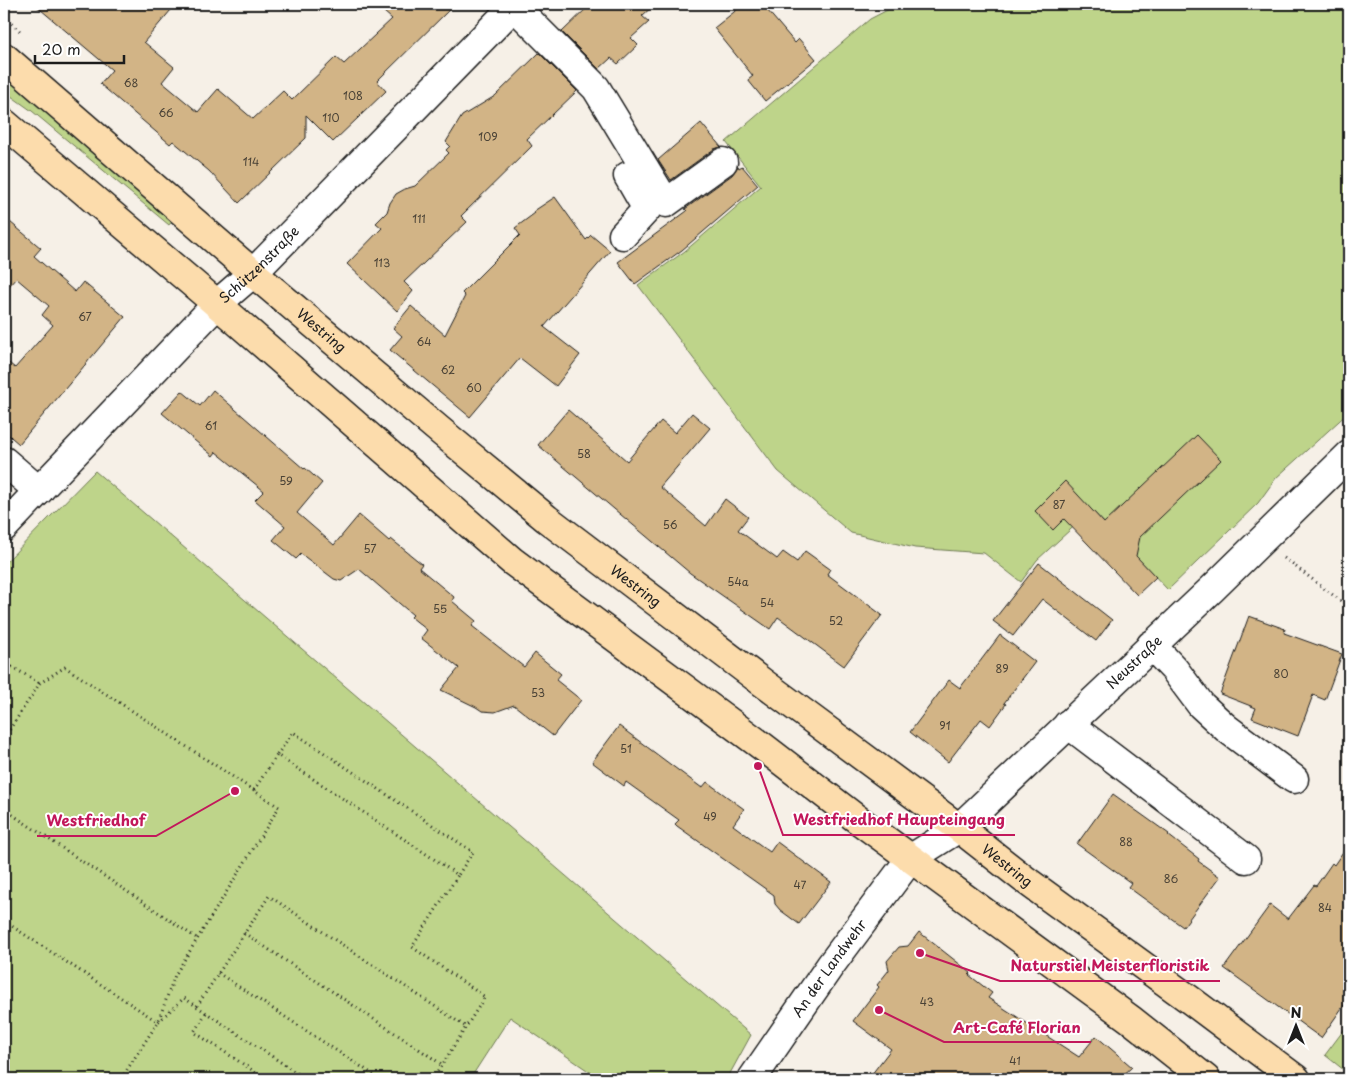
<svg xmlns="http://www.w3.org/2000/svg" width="1353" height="1083" font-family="'Playpen Sans',sans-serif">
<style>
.green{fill:#bed48a;stroke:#6d7853}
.building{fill:#d2b486;stroke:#1c1c1c}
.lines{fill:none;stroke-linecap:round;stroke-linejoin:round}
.minor-casing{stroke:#1c1c1c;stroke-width:31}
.major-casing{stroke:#1c1c1c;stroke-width:31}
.path{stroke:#1c1c1c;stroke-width:3;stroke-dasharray:1 4;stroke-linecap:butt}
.minor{stroke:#fff;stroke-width:28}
.major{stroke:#fcdcac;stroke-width:28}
.labels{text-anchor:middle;stroke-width:4;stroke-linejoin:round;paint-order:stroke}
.number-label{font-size:11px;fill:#4a4236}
.street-label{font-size:14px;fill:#1c1c1c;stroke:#fff}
.leader{fill:none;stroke:#c2185b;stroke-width:2}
.callout-dot{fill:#c2185b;stroke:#fff;stroke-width:2}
.callout-label{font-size:15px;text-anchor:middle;font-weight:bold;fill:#c2185b;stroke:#fff;stroke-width:4;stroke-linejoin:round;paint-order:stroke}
</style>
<rect width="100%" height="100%" fill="#f6f0e7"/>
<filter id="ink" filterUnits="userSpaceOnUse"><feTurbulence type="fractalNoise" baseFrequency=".02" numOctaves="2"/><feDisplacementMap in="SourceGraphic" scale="10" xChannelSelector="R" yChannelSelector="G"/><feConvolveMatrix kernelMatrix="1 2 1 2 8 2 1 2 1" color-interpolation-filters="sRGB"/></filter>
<g filter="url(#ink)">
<!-- green -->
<g class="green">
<path d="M 899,4 L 1349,4 L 1349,412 L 1276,478 L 1258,503 L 1168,590 L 1092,510 L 1037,560 L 1021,582 L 984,553 L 915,548 L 851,533 L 778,471 L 638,285 L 685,251 L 761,186 L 726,142 L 870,19 Z"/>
<path d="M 4,74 L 173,220 L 169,225 L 32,111 L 4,91 Z"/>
<path d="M 95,471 L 751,1035 L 727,1079 L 600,1079 L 510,1017 L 470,1079 L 4,1079 L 4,564 Z"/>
<path d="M 1349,1023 L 1349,1074 L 1325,1055 Z"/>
</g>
<!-- building -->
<g class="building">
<path d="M 34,4 L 176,4 L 144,42 L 174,67 L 162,82 L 198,112 L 218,89 L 253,119 L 283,91 L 292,100 L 336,57 L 344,64 L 392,19 L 375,4 L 455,4 L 377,81 L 386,91 L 333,142 L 306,115 L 306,138 L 239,203 L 209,171 L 173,141 L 170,144 L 100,84 L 112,70 Z"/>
<path d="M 591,4 L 655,4 L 642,16 L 649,22 L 631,38 L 638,45 L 618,64 L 611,58 L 599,69 L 562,32 Z"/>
<path d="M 744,4 L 762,4 L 795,43 L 799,39 L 816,59 L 765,101 L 748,80 L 753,76 L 714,28 Z"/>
<path d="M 539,53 L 577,91 L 527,139 L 532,146 L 461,216 L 467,222 L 404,282 L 413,291 L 397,311 L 347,264 L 382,228 L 376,223 L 387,212 L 390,203 L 396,194 L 405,189 L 415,186 L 449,153 L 446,150 L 450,146 L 446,142 L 462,116 L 495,96 Z"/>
<path d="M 701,123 L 721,147 L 714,149 L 671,180 L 658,160 Z"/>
<path d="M 738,166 L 739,168 L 742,166 L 758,185 L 682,250 L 635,284 L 618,262 L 687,211 L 685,209 L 732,175 Z"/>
<path d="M 555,197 L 586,240 L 591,235 L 610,251 L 544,327 L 580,355 L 556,386 L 520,358 L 470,417 L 390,350 L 402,336 L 393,328 L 411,306 L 445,335 L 465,296 L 462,293 L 520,235 L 515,228 L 535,213 L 534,211 Z"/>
<path d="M 4,217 L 41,248 L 34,256 L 75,292 L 83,282 L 125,317 L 19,444 L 4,431 L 4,359 L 15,368 L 53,325 L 42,315 L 49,306 L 16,278 L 4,292 Z"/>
<path d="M 213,390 L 304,469 L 305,468 L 322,483 L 297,513 L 334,545 L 359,515 L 389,541 L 391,539 L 422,564 L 419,568 L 454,597 L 452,601 L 476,621 L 472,626 L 524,667 L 535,653 L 561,674 L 556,680 L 581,700 L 553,736 L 514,705 L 495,712 L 482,711 L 476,707 L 441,690 L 459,668 L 421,638 L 427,630 L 411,617 L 413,615 L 359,569 L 341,581 L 334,579 L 301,554 L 296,559 L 273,540 L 285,526 L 255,500 L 264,491 L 216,452 L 213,456 L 162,413 L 182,391 L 200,406 Z"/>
<path d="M 568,410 L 627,461 L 661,421 L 675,433 L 692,413 L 710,428 L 660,487 L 706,526 L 725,499 L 748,517 L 738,530 L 777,559 L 783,552 L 797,562 L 805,551 L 830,569 L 827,574 L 882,615 L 844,666 L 778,617 L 770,629 L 690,573 L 538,445 Z"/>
<path d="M 1197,435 L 1221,460 L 1140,537 L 1136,556 L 1156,577 L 1137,595 L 1064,519 L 1053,530 L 1035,511 L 1065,481 L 1104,523 Z"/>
<path d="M 1039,563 L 1112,620 L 1096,641 L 1042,599 L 1013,636 L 993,621 Z"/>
<path d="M 1249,616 L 1285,629 L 1284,633 L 1342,654 L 1325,700 L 1313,695 L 1298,736 L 1252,718 L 1256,708 L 1220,694 Z"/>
<path d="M 1000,635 L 1035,662 L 1004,703 L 1006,704 L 990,726 L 981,719 L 948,762 L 910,732 L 949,680 L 960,688 Z"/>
<path d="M 619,726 L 702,788 L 707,782 L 744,809 L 733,825 L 770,852 L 777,842 L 831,882 L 799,924 L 780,910 L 775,904 L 774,895 L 677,826 L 675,824 L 679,820 L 626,782 L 624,786 L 592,762 Z"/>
<path d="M 1113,794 L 1169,834 L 1168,835 L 1199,859 L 1198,861 L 1220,877 L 1183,927 L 1128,887 L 1131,883 L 1077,844 Z"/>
<path d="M 1349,843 L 1349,998 L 1321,1038 L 1224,968 L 1270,905 L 1288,919 L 1314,885 L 1316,886 L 1332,863 L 1334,865 Z"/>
<path d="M 919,932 L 971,973 L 969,975 L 992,993 L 988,998 L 1079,1057 L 1096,1036 L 1132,1067 L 1119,1079 L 868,1079 L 891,1049 L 853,1021 L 879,987 L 877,985 L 889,970 L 887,961 L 899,947 L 908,946 Z"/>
</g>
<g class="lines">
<defs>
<g id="minor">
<path d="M 514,6 L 596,88 L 666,203 L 723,162"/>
<path d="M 623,235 L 647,209 L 628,176"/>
<path d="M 4,461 L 39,491"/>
<path id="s1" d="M 4,527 L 217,304 L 253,273 L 516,4"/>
<path d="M 1151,645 L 1174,669 L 1201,705 L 1226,728 L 1294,779"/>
<path d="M 1068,724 L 1246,859"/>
<path id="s2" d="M 752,1079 L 830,966 L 910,859 L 959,828 L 1212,589 L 1349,455"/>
</g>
<g id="major">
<path id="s3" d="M 4,57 L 253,273 L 444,434 L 547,519 L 762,682 L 959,828 L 1024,879 L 1193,1002 L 1296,1079"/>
<path d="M 4,123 L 217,304 L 512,561 L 762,746 L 853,816 L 1130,1019 L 1206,1079"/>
</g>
</defs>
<!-- minor casing -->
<use href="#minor" class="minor-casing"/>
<!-- major casing -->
<use href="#major" class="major-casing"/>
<!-- path -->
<g class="path">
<path d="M 4,17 L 20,31"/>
<path d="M 1284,558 L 1349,607"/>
<path d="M 4,680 L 12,667 L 40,683"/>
<path d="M 4,738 L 40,683 L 65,667 L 279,807 L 175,975 L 158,1022 L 121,1079"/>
<path d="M 277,755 L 293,732 L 473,852 L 458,875"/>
<path d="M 254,790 L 277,755 L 458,875 L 412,947 L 485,997 L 466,1027"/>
<path d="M 4,809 L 198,939"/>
<path d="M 4,921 L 158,1022 L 184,998 L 306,1079"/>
<path d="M 244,933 L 443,1065"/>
<path d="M 218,973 L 380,1079"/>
<path d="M 197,1006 L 269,896 L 466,1027 L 433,1079"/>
<path d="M 206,1013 L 194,1032 L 266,1079"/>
</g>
<!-- minor -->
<use href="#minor" class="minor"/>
<!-- major -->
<use href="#major" class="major"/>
</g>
</g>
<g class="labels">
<!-- number labels -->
<g class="number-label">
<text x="131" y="87">68</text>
<text x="353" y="100">108</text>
<text x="166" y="117">66</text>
<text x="331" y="122">110</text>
<text x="488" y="141">109</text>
<text x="251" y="166">114</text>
<text x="419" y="223">111</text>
<text x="382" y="267">113</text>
<text x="85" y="321">67</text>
<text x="424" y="346">64</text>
<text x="448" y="374">62</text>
<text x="474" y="392">60</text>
<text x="211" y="430">61</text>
<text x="584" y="458">58</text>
<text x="286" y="485">59</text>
<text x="1059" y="509">87</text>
<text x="670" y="529">56</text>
<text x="370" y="553">57</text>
<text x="738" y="586">54a</text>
<text x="767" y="607">54</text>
<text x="440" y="613">55</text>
<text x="836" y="625">52</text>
<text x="1002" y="673">89</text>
<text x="1281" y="678">80</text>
<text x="538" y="697">53</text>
<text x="945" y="730">91</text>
<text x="626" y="753">51</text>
<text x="710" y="821">49</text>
<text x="1126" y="846">88</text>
<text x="1171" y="883">86</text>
<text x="800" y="889">47</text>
<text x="1325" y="912">84</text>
<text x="927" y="1006">43</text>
<text x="1015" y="1065">41</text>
</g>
<!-- street labels -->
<g class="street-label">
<text dy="5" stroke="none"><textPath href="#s1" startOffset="366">Schützenstraße</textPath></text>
<text dy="5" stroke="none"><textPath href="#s3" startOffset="419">Westring</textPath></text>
<text dy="5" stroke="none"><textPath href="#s3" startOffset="824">Westring</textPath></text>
<text dy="5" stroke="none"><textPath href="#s2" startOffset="570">Neustraße</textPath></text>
<text dy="5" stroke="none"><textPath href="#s3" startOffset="1289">Westring</textPath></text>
<text dy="5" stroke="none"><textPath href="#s2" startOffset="135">An der Landwehr</textPath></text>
</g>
</g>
<!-- callouts -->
<path class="leader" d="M758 766L783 835H1015M235 791L156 836H37M920 953L1000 981H1220M879 1010L944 1042H1091"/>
<g class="callout-dot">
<circle cx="758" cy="766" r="5"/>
<circle cx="235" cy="791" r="5"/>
<circle cx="920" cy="953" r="5"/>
<circle cx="879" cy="1010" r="5"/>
</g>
<g class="callout-label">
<text x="899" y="825">Westfriedhof Haupteingang</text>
<text x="96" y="826">Westfriedhof</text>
<text x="1110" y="971">Naturstiel Meisterfloristik</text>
<text x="1017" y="1033">Art-Café Florian</text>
</g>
<!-- margin -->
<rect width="1353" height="1083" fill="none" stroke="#fff" stroke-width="20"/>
<rect x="10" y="10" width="1333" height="1063" fill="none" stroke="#1c1c1c" stroke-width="2" filter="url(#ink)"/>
<!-- north arrow -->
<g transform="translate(1296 1026)" stroke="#ffffff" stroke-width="4" paint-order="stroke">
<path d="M0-4L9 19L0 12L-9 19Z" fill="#1c1c1c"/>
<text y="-8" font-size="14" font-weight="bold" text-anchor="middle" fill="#1c1c1c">N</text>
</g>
<!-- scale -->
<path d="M35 55v8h89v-8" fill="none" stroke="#1c1c1c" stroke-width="2.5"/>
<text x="42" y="55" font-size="15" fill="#1c1c1c" stroke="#ffffff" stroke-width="4" paint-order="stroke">20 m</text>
</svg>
